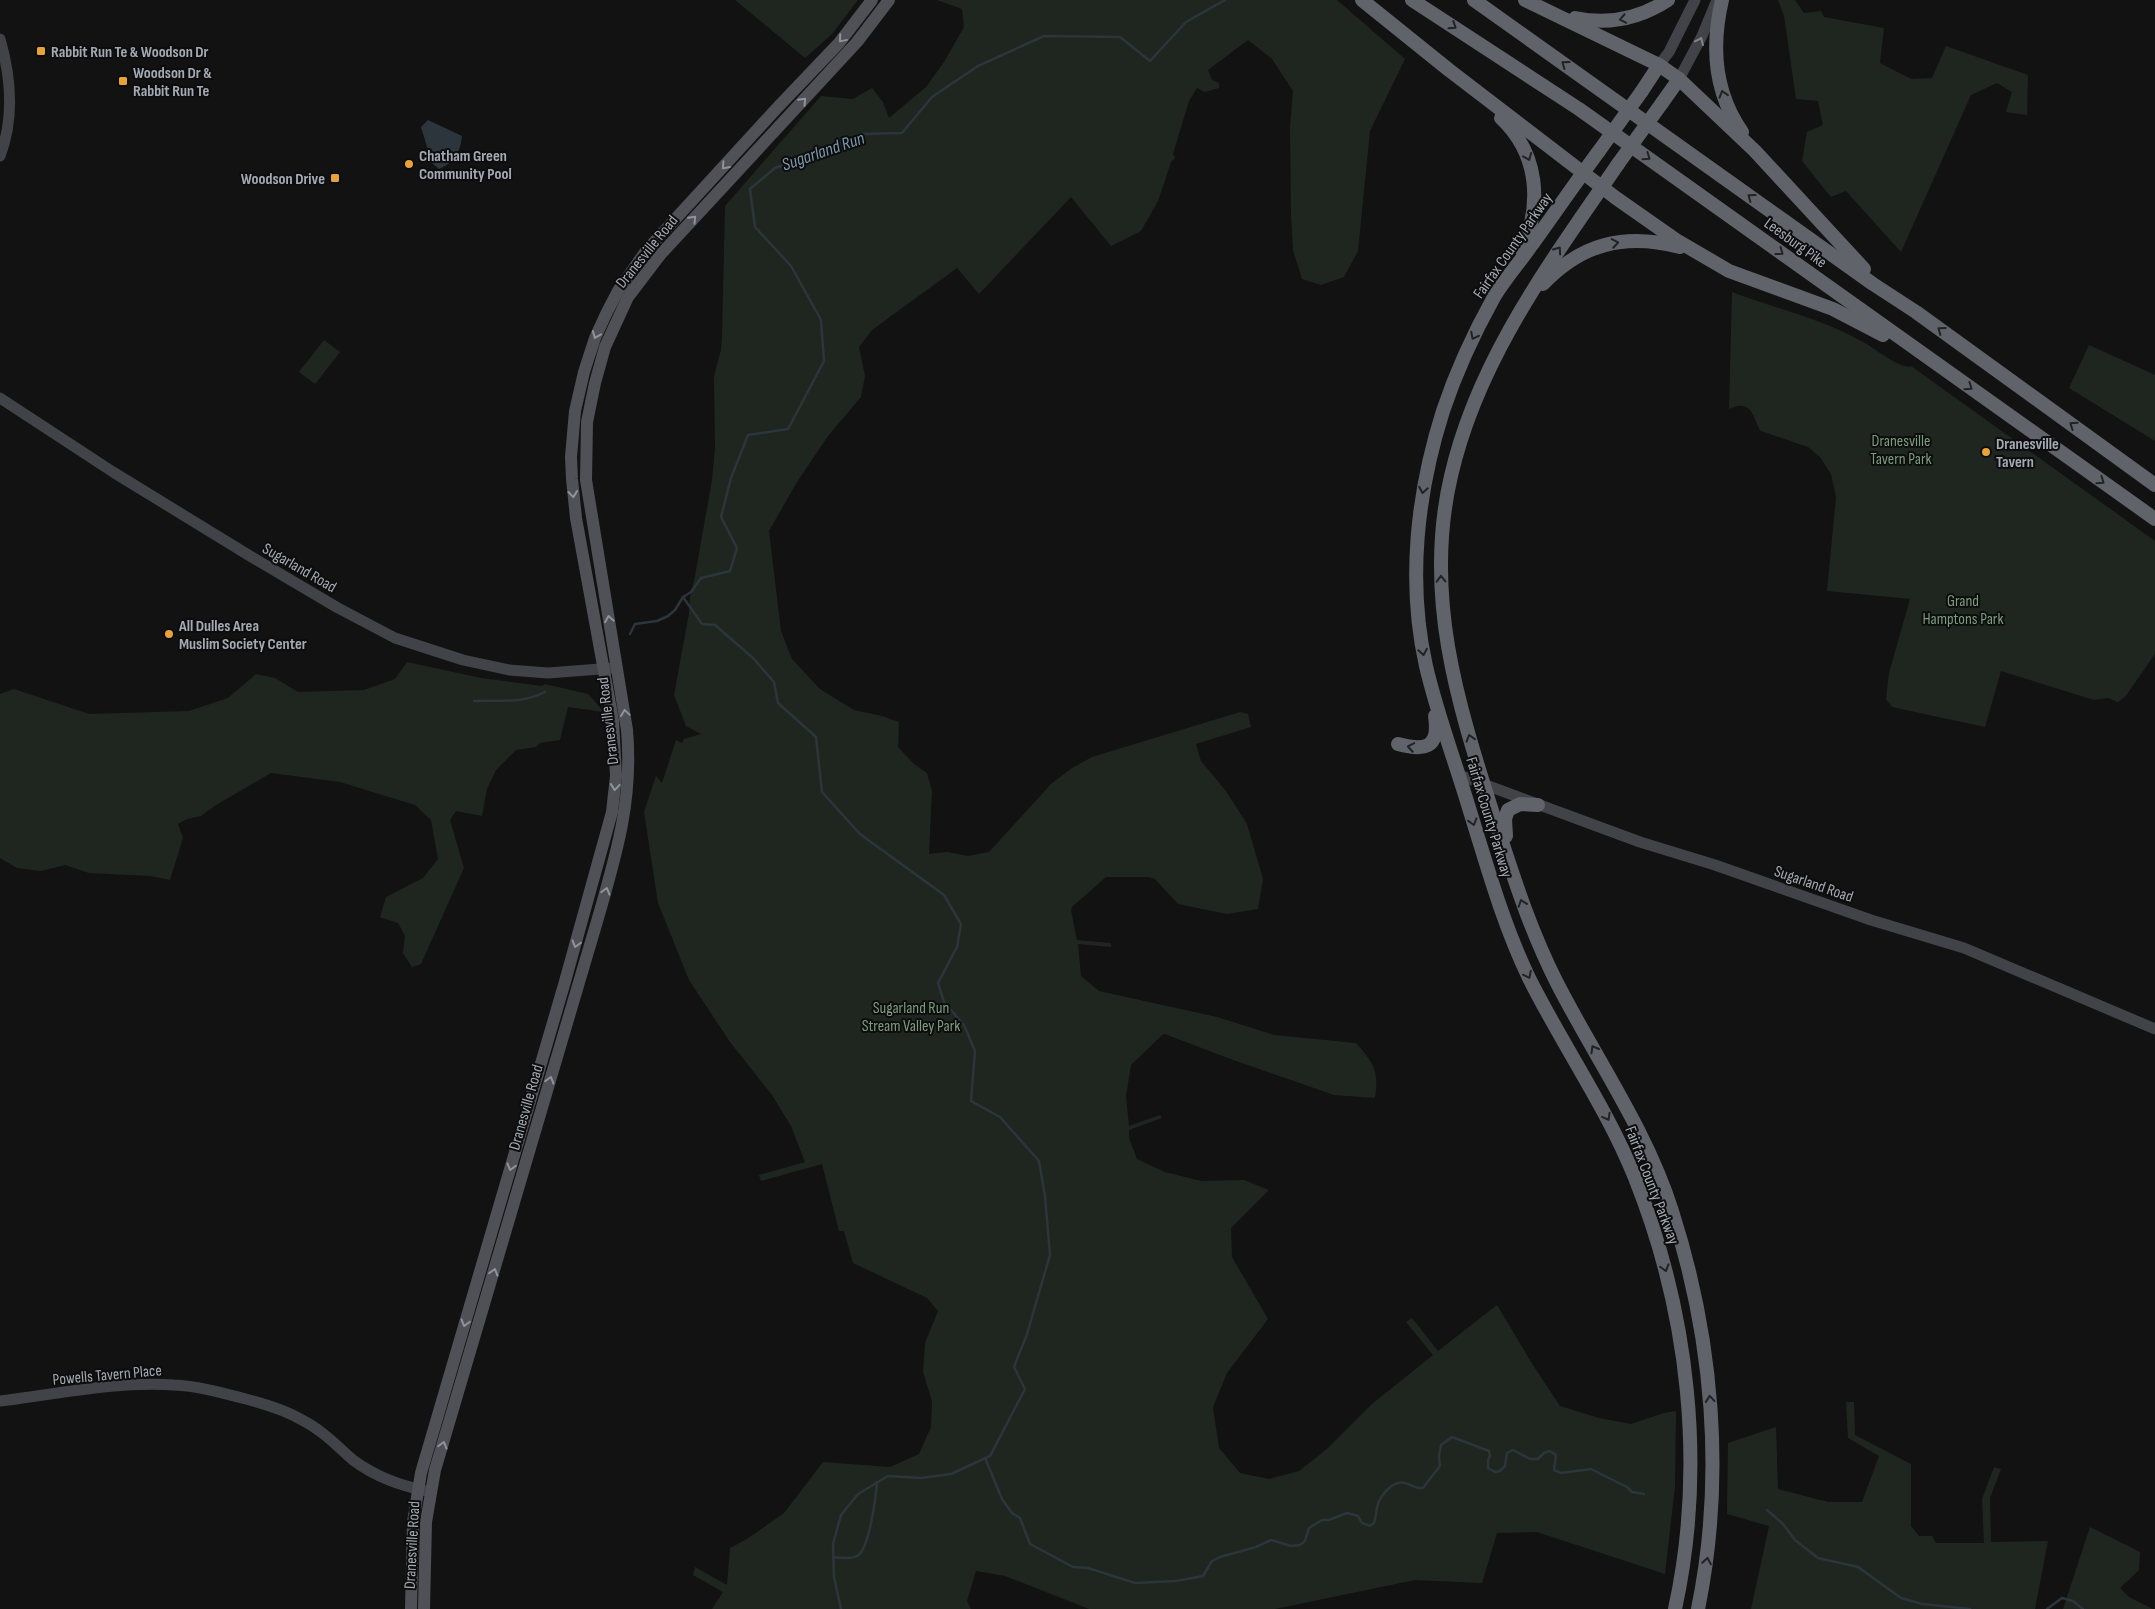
<svg xmlns="http://www.w3.org/2000/svg" width="2155" height="1609" font-family="'Sofia Sans Condensed',sans-serif">
<style>
.green{fill:#1f261f}
.water{fill:#2c353b}
.lines{fill:none;stroke-linecap:round;stroke-linejoin:round}
.stream{stroke:#2c353b;stroke-width:2.5}
.secondary{stroke:#414348;stroke-width:11}
.primary{stroke:#4f5157;stroke-width:12}
.highway{stroke:#606369;stroke-width:14}
.highway-bridge{stroke:#606369;stroke-width:14}
.oneway{stroke:#222225}
.oneway2{stroke:#8f949c}
.oneway3{stroke:#81868e}
.poi-dot{fill:#e7a337;stroke:#0d0d0e;stroke-width:2}
.labels{text-anchor:middle;stroke-width:4;stroke-linejoin:round;paint-order:stroke}
.poi-label{font-size:16px;font-weight:bold;fill:#a4aab3;stroke:#0d0d0e;text-anchor:start}
.street-label{font-size:16px;fill:#a4aab3;stroke:#0d0d0e}
.park-label{font-size:16px;fill:#7c9d7d;stroke:#0d0d0e}
.water-label{font-size:18px;font-style:italic;fill:#7d99ad;stroke:#0d0d0e}
</style>
<rect width="100%" height="100%" fill="#121213"/>
<!-- green -->
<g class="green">
<path d="M 735,0 L 858,0 L 832,34 L 805,58 Z"/>
<path d="M 937,0 L 1337,0 L 1405,59 L 1370,131 L 1358,251 L 1344,277 L 1321,285 L 1302,279 L 1293,250 L 1291,214 L 1290,126 L 1293,91 L 1272,59 L 1248,40 L 1208,70 L 1212,80 L 1219,83 L 1219,88 L 1205,92 L 1197,88 L 1189,101 L 1173,154 L 1175,158 L 1171,162 L 1158,201 L 1141,231 L 1111,246 L 1071,197 L 979,294 L 957,268 L 872,330 L 859,347 L 865,376 L 861,397 L 828,436 L 797,482 L 769,531 L 781,631 L 792,659 L 820,689 L 854,710 L 882,716 L 899,722 L 898,747 L 914,764 L 927,773 L 932,791 L 929,854 L 947,852 L 968,856 L 989,852 L 1051,784 L 1072,768 L 1092,757 L 1240,712 L 1248,714 L 1251,727 L 1196,744 L 1201,761 L 1226,791 L 1247,824 L 1263,879 L 1258,909 L 1227,914 L 1178,904 L 1155,879 L 1148,877 L 1106,877 L 1072,907 L 1071,910 L 1077,940 L 1111,943 L 1111,947 L 1078,944 L 1081,976 L 1099,991 L 1217,1017 L 1274,1035 L 1356,1043 C 1374,1063 1379,1071 1375,1098 L 1334,1095 L 1225,1057 L 1165,1034 L 1162,1035 L 1131,1065 L 1126,1096 L 1129,1126 L 1160,1115 L 1162,1118 L 1129,1130 L 1129,1138 L 1137,1159 L 1165,1172 L 1201,1181 L 1244,1180 L 1269,1190 L 1231,1228 L 1232,1257 L 1268,1319 L 1227,1373 L 1213,1407 L 1219,1448 L 1240,1473 L 1269,1479 L 1299,1471 L 1327,1449 L 1372,1404 L 1433,1355 L 1406,1322 L 1412,1318 L 1438,1351 L 1497,1305 L 1531,1362 L 1560,1406 L 1599,1418 L 1631,1424 L 1664,1413 L 1676,1411 L 1675,1486 L 1665,1574 L 1537,1532 L 1497,1533 L 1482,1583 L 1415,1580 L 1275,1609 L 1089,1609 L 1005,1576 L 976,1571 L 967,1601 L 971,1609 L 712,1609 L 723,1592 L 693,1575 L 695,1567 L 727,1585 L 730,1548 L 747,1539 L 784,1513 L 823,1462 L 890,1467 L 919,1454 L 931,1427 L 932,1401 L 923,1372 L 925,1343 L 938,1311 L 927,1298 L 853,1263 L 844,1231 L 839,1231 L 822,1164 L 761,1181 L 759,1175 L 805,1162 L 791,1126 L 772,1095 L 730,1042 L 689,980 L 658,903 L 644,812 L 656,776 L 662,783 L 676,740 L 682,743 L 684,739 L 701,734 L 686,726 L 674,695 L 689,613 L 690,597 L 695,576 L 712,480 L 715,448 L 714,376 L 721,350 L 722,337 L 725,206 L 821,96 L 853,99 L 872,88 L 883,102 L 889,118 L 926,87 L 944,62 L 964,27 L 962,9 Z"/>
<path d="M 1778,0 L 1795,0 L 1804,13 L 1821,11 L 1824,17 L 1884,28 L 1880,63 L 1911,79 L 1932,78 L 1946,46 L 2028,75 L 2027,115 L 2006,112 L 2012,92 L 1997,83 L 1971,95 L 1901,252 L 1846,191 L 1831,197 L 1802,161 L 1807,132 L 1823,125 L 1818,101 L 1796,99 L 1784,16 Z"/>
<path d="M 1732,292 C 1776,309 1821,318 1863,342 C 1878,350 1893,365 1910,367 L 1911,366 L 2155,541 L 2155,654 L 2125,697 L 2118,702 L 2108,698 L 2094,700 L 2001,671 L 1985,727 L 1892,707 L 1886,699 L 1889,673 L 1910,599 L 1827,591 L 1836,497 L 1831,474 L 1820,457 L 1808,447 L 1761,431 C 1753,421 1754,397 1729,409 Z"/>
<path d="M 324,340 L 340,352 L 315,384 L 299,372 Z"/>
<path d="M 2089,345 L 2155,375 L 2155,441 L 2069,388 Z"/>
<path d="M 407,662 L 481,678 L 542,686 L 545,684 L 588,694 L 604,712 L 568,707 L 560,740 L 540,743 L 536,747 L 516,750 L 496,770 L 487,789 L 482,816 L 456,811 L 450,820 L 464,868 L 421,964 L 412,967 L 403,953 L 405,936 L 398,923 L 380,917 L 386,897 L 423,878 L 438,859 L 431,820 L 415,805 L 340,782 L 271,773 L 216,805 L 201,816 L 187,819 L 178,824 L 183,838 L 170,880 L 150,876 L 89,873 L 65,865 L 41,871 L 17,868 L 0,858 L 0,694 L 14,689 L 89,714 L 189,711 L 228,698 L 256,674 L 275,678 L 298,692 L 364,690 L 395,679 Z"/>
<path d="M 1846,1402 L 1854,1402 L 1855,1435 L 1911,1464 L 1911,1526 L 1919,1536 L 1932,1536 L 1936,1543 L 1984,1543 L 1982,1499 L 1994,1467 L 2001,1469 L 1990,1498 L 1991,1542 L 2048,1541 L 2035,1609 L 1751,1609 L 1769,1526 L 1727,1514 L 1728,1443 L 1776,1427 L 1778,1489 L 1828,1502 L 1862,1502 L 1879,1456 L 1848,1438 Z"/>
<path d="M 2090,1527 L 2140,1552 L 2139,1570 L 2120,1588 L 2129,1597 L 2153,1609 L 2063,1609 Z"/>
</g>
<!-- water -->
<path class="water" d="M 428,120 L 462,136 C 460,153 455,162 439,169 L 432,163 L 421,127 Z"/>
<g class="lines">
<!-- stream -->
<g class="stream">
<path d="M 683,597 L 702,624 L 715,625 L 753,658 L 774,682 L 778,703 L 816,737 L 822,792 L 860,834 L 944,895 L 961,924 L 957,947 L 938,983 L 944,1002 L 964,1025 L 975,1051 L 971,1101 L 1000,1117 L 1039,1161 L 1045,1196 L 1050,1255 L 1027,1334 L 1014,1367 L 1025,1389 L 990,1456 L 951,1474 L 921,1478 L 888,1476 L 858,1494 L 841,1515 L 833,1544 L 834,1577 L 841,1609"/>
<path d="M 630,634 L 635,624 L 657,621 L 668,616 L 675,610 L 683,597 L 691,592 L 701,578 L 730,571 L 737,548 L 721,517 L 731,478 L 748,435 L 788,429 L 824,361 L 821,320 L 791,266 L 755,227 L 750,189 L 775,168 L 818,154 L 861,134 L 902,133 L 932,97 L 978,66 L 1044,36 L 1120,37 L 1150,61 L 1186,22 L 1225,0"/>
<path d="M 474,701 C 499,700 522,704 545,692"/>
<path d="M 985,1458 L 1002,1499 L 1012,1513 L 1020,1518 L 1030,1544 L 1073,1567 L 1088,1568 L 1135,1583 L 1176,1581 L 1203,1576 L 1212,1561 L 1220,1557 L 1256,1547 L 1271,1540 L 1291,1546 L 1300,1545 L 1305,1541 L 1309,1528 L 1322,1520 L 1329,1520 L 1347,1513 L 1358,1516 L 1362,1523 L 1370,1526 L 1374,1523 C 1376,1517 1376,1513 1377,1507 C 1380,1496 1392,1480 1405,1483 C 1412,1485 1416,1489 1423,1488 L 1440,1466 L 1439,1456 L 1441,1445 L 1452,1437 L 1489,1451 L 1490,1456 L 1488,1460 L 1488,1468 L 1495,1472 L 1500,1471 L 1505,1466 L 1507,1453 L 1513,1450 L 1530,1459 L 1538,1459 L 1544,1453 L 1550,1451 L 1556,1455 L 1554,1470 L 1561,1473 L 1591,1469 L 1627,1487 L 1632,1492 L 1644,1494"/>
<path d="M 1767,1510 L 1783,1524 L 1795,1540 L 1818,1558 L 1858,1567 L 1901,1598 L 1922,1604 L 1970,1609"/>
<path d="M 833,1557 C 840,1558 851,1559 857,1556 C 869,1551 876,1496 877,1482"/>
<path d="M 2047,1609 L 2062,1598 L 2073,1601 L 2083,1609"/>
</g>
<!-- secondary -->
<g class="secondary">
<path d="M 0,39 C 11,77 14,119 0,156"/>
<path d="M 1659,65 L 1669,52 L 1695,0"/>
<path d="M 1679,79 L 1702,36 L 1717,0"/>
<path d="M 0,398 L 113,472 L 250,556 L 338,608 L 395,638 L 463,660 L 509,670 L 548,673 L 613,668"/>
<path d="M 1459,775 L 1640,842 L 1715,865 L 1871,920 L 1964,948 L 2155,1029"/>
<path d="M 0,1401 C 57,1394 117,1381 174,1385 C 197,1386 219,1392 242,1398 C 262,1403 284,1409 302,1420 C 322,1430 337,1446 353,1460 C 376,1477 399,1485 426,1491"/>
</g>
<!-- primary -->
<g class="primary">
<path d="M 411,1609 L 413,1522 L 421,1473 L 564,985 L 612,812 L 616,776 L 613,720 L 576,518 L 572,479 L 571,457 L 575,411 L 584,372 L 595,338 L 607,312 L 618,291 L 646,251 L 777,108 L 839,43 L 872,0"/>
<path d="M 424,1609 L 426,1522 L 435,1470 L 598,918 C 617,852 633,799 627,730 L 586,480 L 587,422 L 595,383 L 605,347 L 628,297 L 660,255 L 857,42 L 889,0"/>
</g>
<!-- highway -->
<g class="highway">
<path d="M 1362,0 L 1449,70 L 1616,198 L 1676,240 L 1729,271 L 1833,309 L 1883,335"/>
<path d="M 1412,0 L 1579,109 L 2155,519"/>
<path d="M 1474,0 L 1873,284 L 1916,312 L 2155,485"/>
<path d="M 1525,0 L 1659,65 L 1679,79 L 1755,151 L 1864,269"/>
<path d="M 1722,0 C 1711,47 1714,92 1742,132"/>
<path d="M 1575,18 C 1608,25 1639,19 1668,0"/>
<path d="M 1642,91 L 1659,65"/>
<path d="M 1662,103 L 1679,79"/>
<path d="M 1501,118 C 1539,154 1542,204 1522,250"/>
<path d="M 1599,151 C 1576,182 1554,214 1531,246 C 1519,263 1505,279 1494,297 C 1474,333 1456,372 1443,411 C 1417,493 1407,582 1426,666 C 1437,714 1455,761 1469,808 C 1487,866 1503,924 1529,978 C 1563,1046 1607,1108 1635,1178 C 1689,1313 1706,1467 1675,1609"/>
<path d="M 1618,164 C 1551,262 1478,358 1451,476 C 1423,596 1458,704 1494,817 C 1513,875 1529,928 1557,983 C 1596,1059 1646,1129 1672,1211 C 1713,1339 1725,1477 1698,1609"/>
<path d="M 1543,284 C 1582,243 1625,233 1680,247"/>
<path d="M 1398,744 C 1424,751 1440,749 1435,716"/>
<path d="M 1506,836 L 1505,819 L 1508,810 L 1520,804 L 1538,805"/>
</g>
<!-- highway-bridge -->
<g class="highway-bridge">
<path d="M 1599,151 L 1642,91"/>
<path d="M 1618,164 L 1662,103"/>
</g>
</g>
<!-- one-way arrows -->
<defs><path id="oneway-chevron" d="M-2-3.5L2.5 0L-2 3.5" fill="none" stroke-width="1.6" stroke-linecap="round" stroke-linejoin="round" transform="scale(1.25)"/></defs>
<g class="oneway">
<use href="#oneway-chevron" transform="translate(1623 19) rotate(169)"/>
<use href="#oneway-chevron" transform="translate(1453 26) rotate(33)"/>
<use href="#oneway-chevron" transform="translate(1565 64) rotate(-144)"/>
<use href="#oneway-chevron" transform="translate(1723 94) rotate(-107)"/>
<use href="#oneway-chevron" transform="translate(1528 157) rotate(68)"/>
<use href="#oneway-chevron" transform="translate(1647 157) rotate(35)"/>
<use href="#oneway-chevron" transform="translate(1751 197) rotate(-144)"/>
<use href="#oneway-chevron" transform="translate(1615 243) rotate(-10)"/>
<use href="#oneway-chevron" transform="translate(1558 250) rotate(-55)"/>
<use href="#oneway-chevron" transform="translate(1780 252) rotate(36)"/>
<use href="#oneway-chevron" transform="translate(1941 330) rotate(-144)"/>
<use href="#oneway-chevron" transform="translate(1474 336) rotate(117)"/>
<use href="#oneway-chevron" transform="translate(1969 387) rotate(35)"/>
<use href="#oneway-chevron" transform="translate(2073 425) rotate(-145)"/>
<use href="#oneway-chevron" transform="translate(2101 481) rotate(35)"/>
<use href="#oneway-chevron" transform="translate(1423 490) rotate(100)"/>
<use href="#oneway-chevron" transform="translate(1441 579) rotate(-91)"/>
<use href="#oneway-chevron" transform="translate(1423 652) rotate(80)"/>
<use href="#oneway-chevron" transform="translate(1470 738) rotate(-107)"/>
<use href="#oneway-chevron" transform="translate(1411 747) rotate(-170)"/>
<use href="#oneway-chevron" transform="translate(1473 822) rotate(73)"/>
<use href="#oneway-chevron" transform="translate(1522 903) rotate(-109)"/>
<use href="#oneway-chevron" transform="translate(1528 975) rotate(64)"/>
<use href="#oneway-chevron" transform="translate(1594 1049) rotate(-120)"/>
<use href="#oneway-chevron" transform="translate(1607 1117) rotate(61)"/>
<use href="#oneway-chevron" transform="translate(1665 1268) rotate(74)"/>
<use href="#oneway-chevron" transform="translate(1710 1399) rotate(-95)"/>
<use href="#oneway-chevron" transform="translate(1707 1561) rotate(-81)"/>
</g>
<g class="oneway2">
<use href="#oneway-chevron" transform="translate(842 39) rotate(130)"/>
<use href="#oneway-chevron" transform="translate(803 101) rotate(-47)"/>
<use href="#oneway-chevron" transform="translate(725 166) rotate(131)"/>
<use href="#oneway-chevron" transform="translate(693 219) rotate(-47)"/>
<use href="#oneway-chevron" transform="translate(596 335) rotate(112)"/>
<use href="#oneway-chevron" transform="translate(573 494) rotate(84)"/>
<use href="#oneway-chevron" transform="translate(609 619) rotate(-100)"/>
<use href="#oneway-chevron" transform="translate(625 713) rotate(-98)"/>
<use href="#oneway-chevron" transform="translate(615 787) rotate(95)"/>
<use href="#oneway-chevron" transform="translate(606 891) rotate(-74)"/>
<use href="#oneway-chevron" transform="translate(576 944) rotate(106)"/>
<use href="#oneway-chevron" transform="translate(550 1080) rotate(-74)"/>
<use href="#oneway-chevron" transform="translate(511 1167) rotate(106)"/>
<use href="#oneway-chevron" transform="translate(494 1272) rotate(-74)"/>
<use href="#oneway-chevron" transform="translate(465 1323) rotate(106)"/>
<use href="#oneway-chevron" transform="translate(443 1445) rotate(-74)"/>
</g>
<use class="oneway3" href="#oneway-chevron" transform="translate(1700 41) rotate(-65)"/>
<!-- markers -->
<g class="poi-dot">
<rect x="36" y="46" width="10" height="10" rx="2.5"/>
<rect x="118" y="76" width="10" height="10" rx="2.5"/>
<circle cx="409" cy="164" r="5"/>
<rect x="330" y="173" width="10" height="10" rx="2.5"/>
<circle cx="1986" cy="452" r="5"/>
<circle cx="169" cy="634" r="5"/>
</g>
<g class="labels">
<!-- poi labels -->
<g class="poi-label">
<text x="51" y="57">Rabbit Run Te &amp; Woodson Dr</text>
<text x="133" y="78">Woodson Dr &amp;<tspan x="133" dy="18">Rabbit Run Te</tspan></text>
<text x="419" y="161">Chatham Green<tspan x="419" dy="18">Community Pool</tspan></text>
<text x="325" y="184" text-anchor="end">Woodson Drive</text>
<text x="1996" y="449">Dranesville<tspan x="1996" dy="18">Tavern</tspan></text>
<text x="179" y="631">All Dulles Area<tspan x="179" dy="18">Muslim Society Center</tspan></text>
</g>
<!-- street labels -->
<g class="street-label">
<text transform="translate(1796 242) rotate(36)" y="6">Leesburg Pike</text>
<text transform="translate(1512 245) rotate(-55)" y="6">Fairfax County Parkway</text>
<text transform="translate(646 251) rotate(-51)" y="6">Dranesville Road</text>
<text transform="translate(300 567) rotate(30)" y="6">Sugarland Road</text>
<text transform="translate(607 721) rotate(-97)" y="6">Dranesville Road</text>
<text transform="translate(1490 817) rotate(73)" y="6">Fairfax County Parkway</text>
<text transform="translate(1814 883) rotate(19)" y="6">Sugarland Road</text>
<text transform="translate(525 1107) rotate(-74)" y="6">Dranesville Road</text>
<text transform="translate(1653 1185) rotate(69)" y="6">Fairfax County Parkway</text>
<text transform="translate(107 1374) rotate(-5)" y="6">Powells Tavern Place</text>
<text transform="translate(411 1545) rotate(-87)" y="6">Dranesville Road</text>
</g>
<!-- park labels -->
<g class="park-label">
<text x="1901" y="446">Dranesville<tspan x="1901" dy="18">Tavern Park</tspan></text>
<text x="1963" y="606">Grand<tspan x="1963" dy="18">Hamptons Park</tspan></text>
<text x="911" y="1013">Sugarland Run<tspan x="911" dy="18">Stream Valley Park</tspan></text>
</g>
<!-- water labels -->
<g class="water-label">
<text transform="translate(823 151) rotate(-19)" y="6">Sugarland Run</text>
</g>
</g>
</svg>
